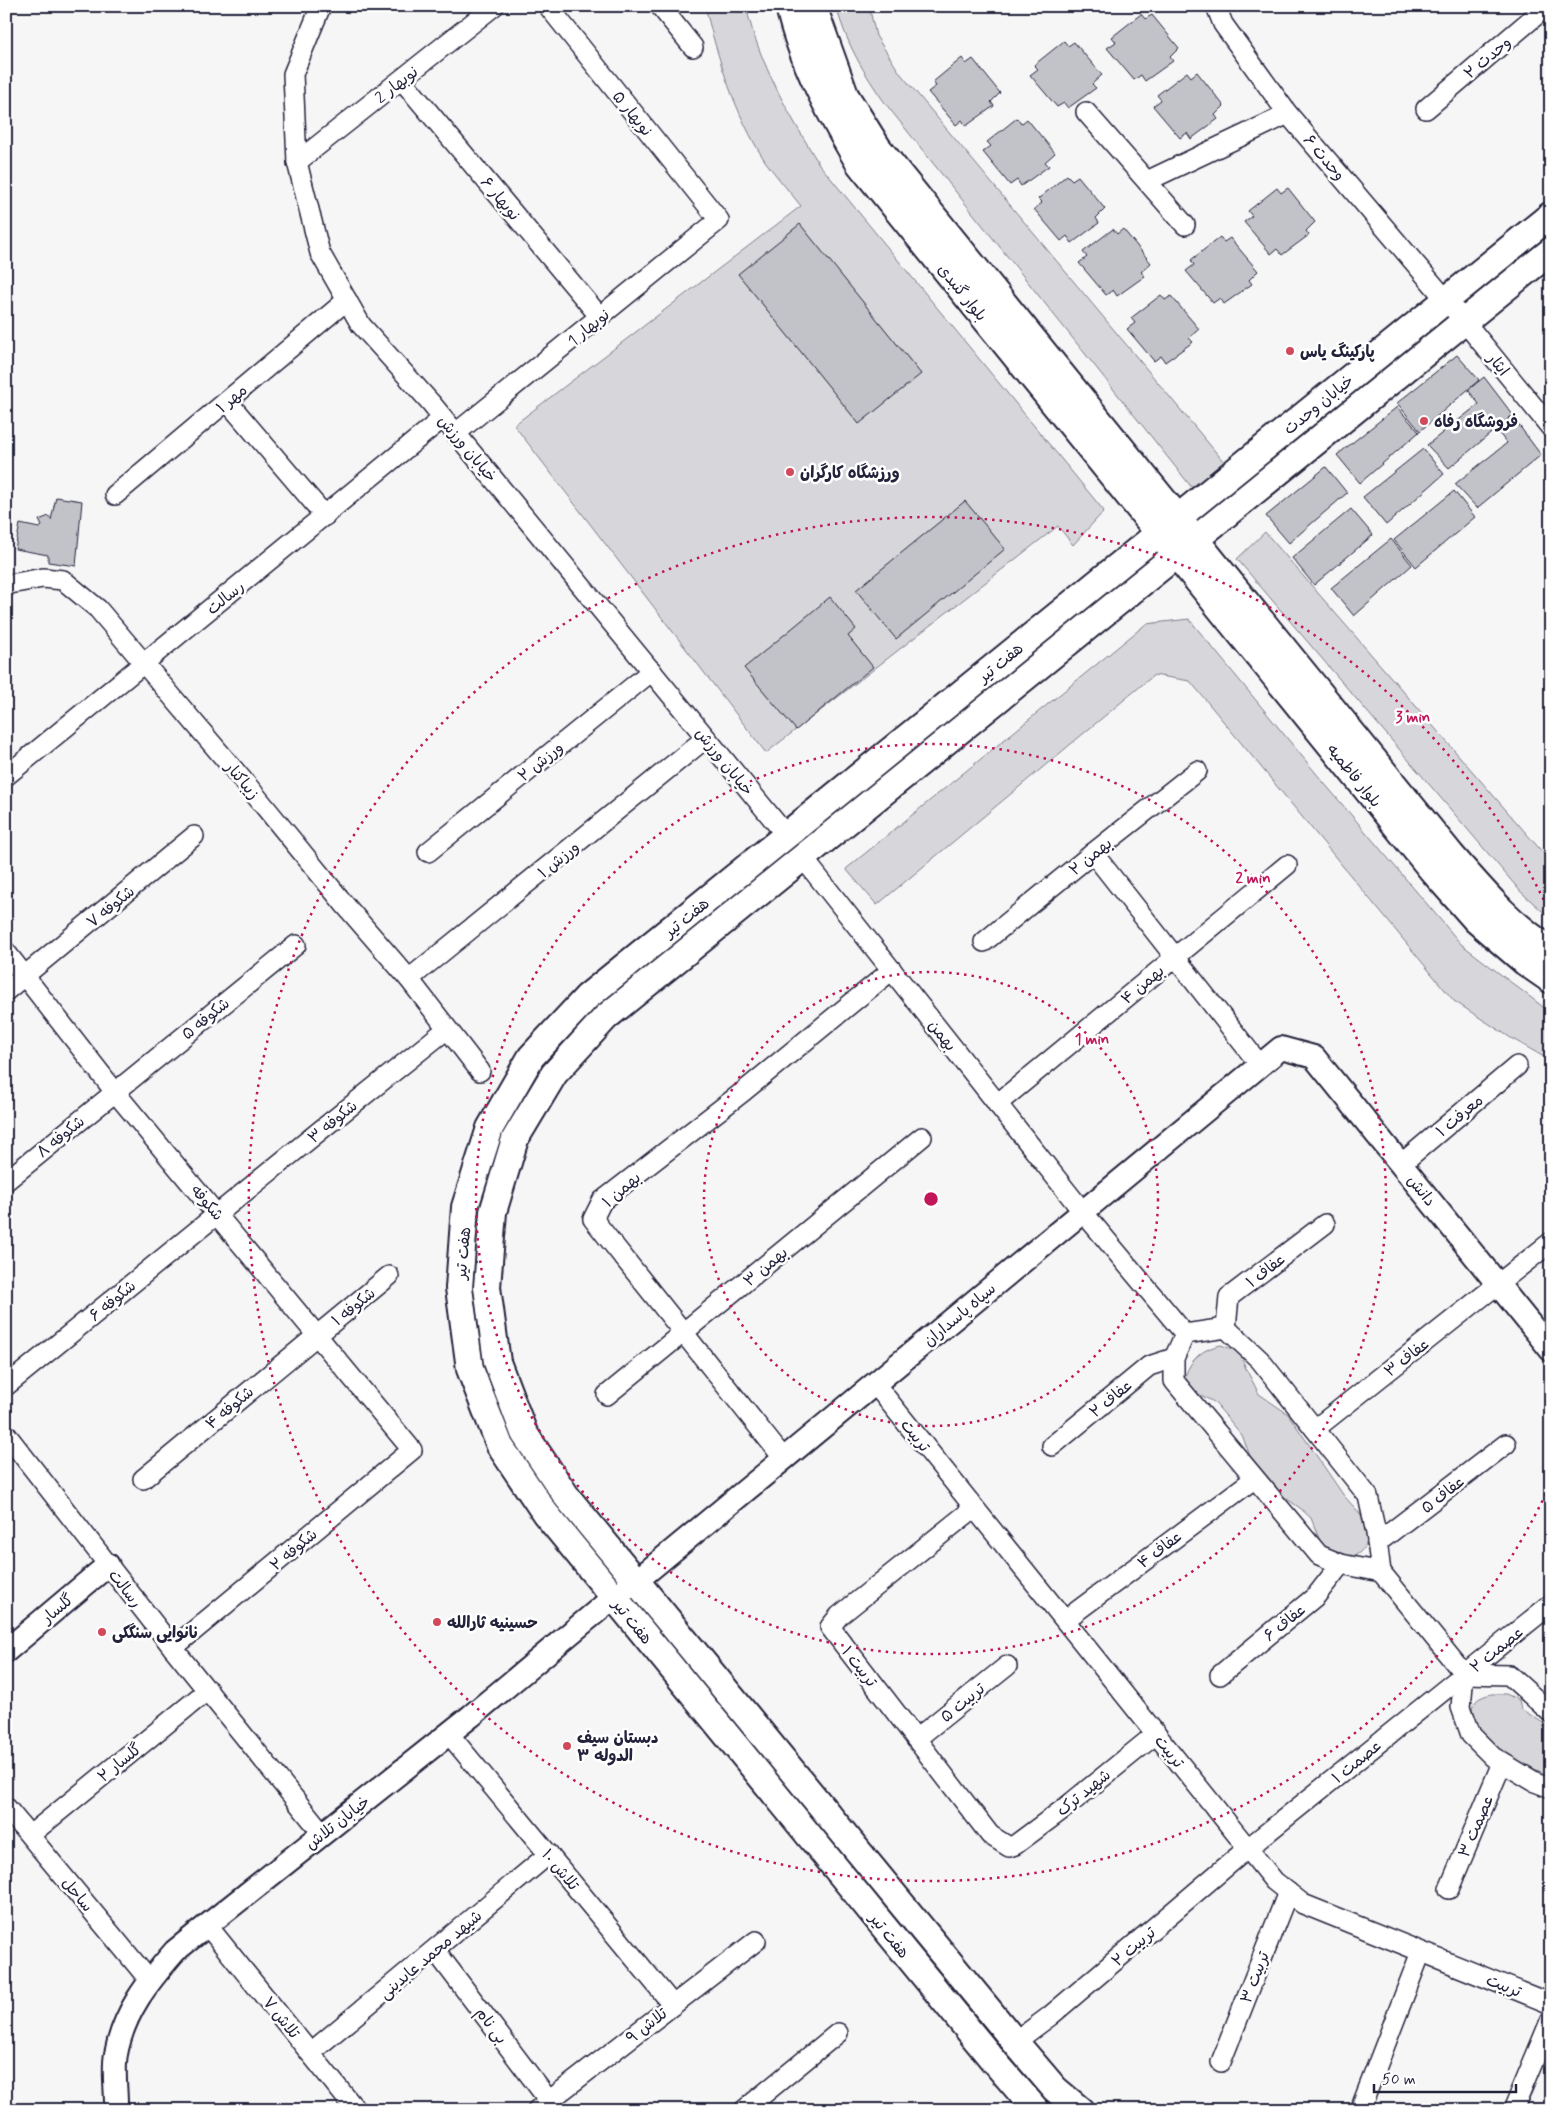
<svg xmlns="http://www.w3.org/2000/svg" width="1557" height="2116" font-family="Mynerve,'Playpen Sans Arabic',sans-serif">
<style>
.green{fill:#d7d7db;stroke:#7c7c8b}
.building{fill:#c2c2c9;stroke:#22223b}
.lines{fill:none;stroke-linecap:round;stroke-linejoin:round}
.minor-casing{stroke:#22223b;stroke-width:22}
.tertiary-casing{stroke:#22223b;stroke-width:26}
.secondary-casing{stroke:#22223b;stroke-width:30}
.minor{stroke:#fff;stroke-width:19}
.tertiary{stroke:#fff;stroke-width:22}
.secondary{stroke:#fff;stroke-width:26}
.ring{fill:none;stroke:#c2185b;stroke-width:2.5;stroke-dasharray:2.5 5}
.poi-dot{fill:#d1495b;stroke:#fff;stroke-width:2}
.labels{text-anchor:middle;stroke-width:5;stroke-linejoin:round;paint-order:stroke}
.street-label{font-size:16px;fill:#22223b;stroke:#fff}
.poi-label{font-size:16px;font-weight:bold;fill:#22223b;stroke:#fff;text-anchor:start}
.centre{fill:#c2185b;stroke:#fff;stroke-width:2.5}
.ring-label{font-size:15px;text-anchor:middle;font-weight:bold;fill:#c2185b;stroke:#fff;stroke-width:5;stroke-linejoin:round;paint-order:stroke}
</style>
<rect width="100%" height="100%" fill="#f6f6f7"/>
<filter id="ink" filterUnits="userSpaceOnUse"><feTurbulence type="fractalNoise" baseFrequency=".02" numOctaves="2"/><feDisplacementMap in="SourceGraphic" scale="10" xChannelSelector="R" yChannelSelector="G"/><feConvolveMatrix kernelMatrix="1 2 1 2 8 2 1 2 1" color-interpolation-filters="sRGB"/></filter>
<g filter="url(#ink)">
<!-- green -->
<g class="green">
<path d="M 705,6 L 746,6 C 759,64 789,114 819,164 L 1104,511 L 1073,545 L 1058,526 L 766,753 L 514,425 L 801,206 C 789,191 776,176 765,161 C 735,114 718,59 705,6 Z"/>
<path d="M 836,6 L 869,6 L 876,36 L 900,73 L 1224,462 L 1193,489 L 885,103 C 862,70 847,45 836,6 Z"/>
<path d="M 1265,532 L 1551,862 L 1551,919 L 1521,892 L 1237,559 Z"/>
<path d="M 1189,619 L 1324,783 L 1461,944 L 1551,1013 L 1551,1061 L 1511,1038 L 1454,1001 L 1190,681 L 1154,675 L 877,905 L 846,869 L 1146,624 Z"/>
<path d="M 1221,1345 L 1240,1352 L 1246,1369 L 1259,1394 L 1288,1414 L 1344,1496 L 1365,1519 L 1371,1532 C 1366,1547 1360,1557 1344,1559 L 1322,1546 L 1311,1518 L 1300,1508 L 1280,1494 L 1250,1456 L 1242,1435 L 1214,1402 L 1192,1391 L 1185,1376 C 1192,1358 1202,1349 1221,1345 Z"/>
<path d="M 1491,1694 L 1506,1694 L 1519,1700 L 1521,1709 L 1551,1728 L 1551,1776 C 1524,1765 1474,1745 1473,1711 C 1473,1699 1481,1697 1491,1694 Z"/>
</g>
<!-- building -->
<g class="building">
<path d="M 1141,14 L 1145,19 L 1152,15 L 1179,48 L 1170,57 L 1173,61 L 1145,81 L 1141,75 L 1134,80 L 1107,48 L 1116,42 L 1112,37 Z"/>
<path d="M 1064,41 L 1068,46 L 1074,42 L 1102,75 L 1092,84 L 1096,88 L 1068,108 L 1064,103 L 1057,107 L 1030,75 L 1038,69 L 1034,65 Z"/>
<path d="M 962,58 L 966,64 L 973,59 L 1000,93 L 991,102 L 994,106 L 966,126 L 962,120 L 956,125 L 928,92 L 936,86 L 933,82 Z"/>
<path d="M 1187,72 L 1191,77 L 1197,72 L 1224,106 L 1215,115 L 1218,119 L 1191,139 L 1187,133 L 1180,138 L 1153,106 L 1161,100 L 1157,95 Z"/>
<path d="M 1017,118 L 1021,124 L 1027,119 L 1055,153 L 1045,162 L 1049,166 L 1021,186 L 1017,180 L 1010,185 L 983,152 L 991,146 L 987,142 Z"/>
<path d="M 1067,175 L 1072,180 L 1078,176 L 1105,209 L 1096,218 L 1099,223 L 1072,243 L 1067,236 L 1061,241 L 1034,209 L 1042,203 L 1038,199 Z"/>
<path d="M 1277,188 L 1281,193 L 1288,188 L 1315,222 L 1306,231 L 1309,235 L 1282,255 L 1277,249 L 1271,254 L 1244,222 L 1252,216 L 1248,211 Z"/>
<path d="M 800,224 L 921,374 L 859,424 L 738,274 Z"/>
<path d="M 1113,229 L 1117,234 L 1123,229 L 1151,263 L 1141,272 L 1145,276 L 1117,296 L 1113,290 L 1106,295 L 1079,263 L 1087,257 L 1083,252 Z"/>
<path d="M 1220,237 L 1224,242 L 1230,238 L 1258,271 L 1249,280 L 1252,284 L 1224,304 L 1220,298 L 1213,303 L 1186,271 L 1194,265 L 1191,260 Z"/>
<path d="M 1161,295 L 1165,300 L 1171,296 L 1199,329 L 1189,338 L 1193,342 L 1165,362 L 1161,356 L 1154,361 L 1127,329 L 1135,323 L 1131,318 Z"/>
<path d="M 1457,355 L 1479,380 L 1420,431 L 1397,403 Z"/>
<path d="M 1484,377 L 1513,415 L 1449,468 L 1427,445 L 1479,404 L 1468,390 Z"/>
<path d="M 1397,407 L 1419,432 L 1360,483 L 1337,455 Z"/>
<path d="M 1512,416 L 1541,455 L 1477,508 L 1455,484 L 1507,443 L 1496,430 Z"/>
<path d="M 1423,449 L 1444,474 L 1386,525 L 1363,497 Z"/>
<path d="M 1326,467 L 1347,493 L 1289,543 L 1266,516 Z"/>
<path d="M 1454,491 L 1475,517 L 1416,567 L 1394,540 Z"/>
<path d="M 56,497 L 82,501 L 76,566 L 48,562 L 48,555 L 15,549 L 20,524 L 39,528 L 42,526 L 39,520 L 49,516 L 51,520 Z"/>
<path d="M 965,501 L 1005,549 L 896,639 L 856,590 Z"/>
<path d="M 1351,509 L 1373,535 L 1314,585 L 1292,558 Z"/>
<path d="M 1391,539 L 1412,565 L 1354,616 L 1331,588 Z"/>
<path d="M 830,597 L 856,629 L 848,636 L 873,667 L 796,730 L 744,668 Z"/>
</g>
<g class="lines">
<defs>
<g id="minor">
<path d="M 321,6 L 293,74 L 297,162 L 320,253 L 361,325 L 431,403 L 786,835"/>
<path d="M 660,6 L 693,47"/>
<path d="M 1216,6 L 1223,24 L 1288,114 L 1464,321 L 1551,428"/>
<path d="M 402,80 L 600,317"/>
<path d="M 1426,109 L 1547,6"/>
<path d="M 1086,112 L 1185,225"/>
<path d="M 297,162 L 494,6"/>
<path d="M 1147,181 L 1288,114"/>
<path d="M 227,401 L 325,516"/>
<path d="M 456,433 L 719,220 L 548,6"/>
<path d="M 115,495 L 347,300"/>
<path d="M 6,587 L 10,584 L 43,578 L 63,580 L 98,609 L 252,791 L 345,905 L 409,979 L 480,1071"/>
<path d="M 6,776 L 443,418"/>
<path d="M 428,852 L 652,671"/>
<path d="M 1093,853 L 1260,1065"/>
<path d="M 803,858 L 1083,1212 L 1185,1334"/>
<path d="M 984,942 L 1093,853 L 1197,771"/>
<path d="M 6,952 L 115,1092 L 412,1450 L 173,1648"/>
<path d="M 409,979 L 706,738"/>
<path d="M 6,991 L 194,836"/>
<path d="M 997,1104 L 1287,865"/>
<path d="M 1401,1164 L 1517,1066"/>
<path d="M 6,1181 L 296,945"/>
<path d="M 1226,1328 L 1260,1360 L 1368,1496 L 1376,1533 L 1381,1572 L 1341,1564 L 1319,1555 L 1174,1381 L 1174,1358 L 1185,1334 Z"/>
<path d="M 1226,1328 L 1229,1297 L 1325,1224"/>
<path d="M 875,1384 L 1274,1881 L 1303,1904 L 1551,2004"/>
<path d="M 6,1386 L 322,1129 L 447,1029"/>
<path d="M 607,1395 L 922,1137"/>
<path d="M 1315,1429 L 1551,1242"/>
<path d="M 6,1434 L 173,1648 L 323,1834"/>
<path d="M 1052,1446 L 1149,1366 L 1174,1358"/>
<path d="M 784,1459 L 593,1219 L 602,1201 L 744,1091 L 892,970"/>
<path d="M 143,1479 L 389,1276"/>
<path d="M 974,1508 L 839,1616 L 830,1627 L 990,1835 L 1009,1847 L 1015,1845 L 1066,1807 L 1156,1734"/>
<path d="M 1377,1543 L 1506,1444"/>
<path d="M 1381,1572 L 1464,1674 L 1461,1707 L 1471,1735 L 1493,1757 L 1535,1782 L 1551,1788"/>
<path d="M 1065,1620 L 1254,1479"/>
<path d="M 1464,1674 L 1509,1675 L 1551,1713"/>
<path d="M 1220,1675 L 1316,1596 L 1341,1564"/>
<path d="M 449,1734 L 673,2005"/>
<path d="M 916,1739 L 1007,1666"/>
<path d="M 6,1807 L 150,1981"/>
<path d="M 30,1835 L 208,1690"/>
<path d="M 1449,1889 L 1502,1763"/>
<path d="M 207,1925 L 356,2110"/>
<path d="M 435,1950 L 556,2110"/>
<path d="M 1015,2042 L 1050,2016 L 1248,1848 L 1551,1604"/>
<path d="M 310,2053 L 549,1854"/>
<path d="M 1221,2062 L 1288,1892"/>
<path d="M 537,2110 L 756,1941"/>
<path d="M 744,2110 L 838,2033"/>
<path d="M 1360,2110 L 1421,1952"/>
<path d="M 1513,2110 L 1551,2019"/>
</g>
<g id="tertiary">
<path d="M 6,1651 L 108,1565"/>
<path d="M 118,2110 L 116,2104 C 116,2088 113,2069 116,2054 C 124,2011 148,1982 175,1951 L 471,1716 L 614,1597 L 636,1581 L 1281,1048 L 1314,1057 L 1551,1350"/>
</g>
<g id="secondary">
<path d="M 789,6 C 801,61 831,115 859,163 L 1432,870 L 1476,920 L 1525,962 L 1551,980"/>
<path d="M 813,6 L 845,95 L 878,148 L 1451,855 C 1481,889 1511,926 1551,950"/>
<path d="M 1036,2110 L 993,2060 L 545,1513 L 500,1446 L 470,1369 L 459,1288 L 465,1207 L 490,1128 L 531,1057 L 587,997 L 1551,215"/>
<path d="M 1080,2110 L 1055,2089 L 1015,2042 L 567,1497 L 524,1433 L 497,1362 L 487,1287 L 493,1212 L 515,1139 L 554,1074 L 606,1017 L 1551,251"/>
</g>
</defs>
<!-- minor casing -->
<use href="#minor" class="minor-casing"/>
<!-- tertiary casing -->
<use href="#tertiary" class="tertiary-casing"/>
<!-- secondary casing -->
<use href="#secondary" class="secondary-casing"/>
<!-- minor -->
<use href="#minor" class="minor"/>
<!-- tertiary -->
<use href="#tertiary" class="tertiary"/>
<!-- secondary -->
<use href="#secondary" class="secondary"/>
</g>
</g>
<!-- distance rings -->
<g class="ring">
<circle cx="931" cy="1199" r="227"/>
<circle cx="931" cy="1199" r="455"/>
<path d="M1549 1487A682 682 0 1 1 1549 911"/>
</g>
<!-- markers -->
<g class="poi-dot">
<circle cx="1290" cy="351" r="5"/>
<circle cx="1424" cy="421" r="5"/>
<circle cx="790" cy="472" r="5"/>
<circle cx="437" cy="1622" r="5"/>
<circle cx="102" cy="1632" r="5"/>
<circle cx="567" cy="1746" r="5"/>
</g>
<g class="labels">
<!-- street labels -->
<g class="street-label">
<text transform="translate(1487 57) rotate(-40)" y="6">وحدت ۲</text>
<text transform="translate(396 84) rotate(-38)" y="6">نوبهار 2</text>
<text transform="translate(633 113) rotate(51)" y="6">نوبهار ۵</text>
<text transform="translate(1325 157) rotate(50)" y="6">وحدت ۶</text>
<text transform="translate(501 198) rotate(50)" y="6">نوبهار ۶</text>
<text transform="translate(963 292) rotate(51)" y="6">بلوار گنبدی</text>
<text transform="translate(588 327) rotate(-39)" y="6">نوبهار 1</text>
<text transform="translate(1499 364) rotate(51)" y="6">ایثار</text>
<text transform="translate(231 398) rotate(-40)" y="6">مهر ۱</text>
<text transform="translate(1318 404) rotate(-39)" y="6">خیابان وحدت</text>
<text transform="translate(468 448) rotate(50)" y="6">خیابان ورزش</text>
<text transform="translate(225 597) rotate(-39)" y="6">رسالت</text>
<text transform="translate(1000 662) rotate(-39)" y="6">هفت تیر</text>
<text transform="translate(540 761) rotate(-39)" y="6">ورزش ۲</text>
<text transform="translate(725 761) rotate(51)" y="6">خیابان ورزش</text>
<text transform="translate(1355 775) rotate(51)" y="6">بلوار فاطمیه</text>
<text transform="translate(243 780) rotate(50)" y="6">زیباکنار</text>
<text transform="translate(1090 856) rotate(-39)" y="6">بهمن ۲</text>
<text transform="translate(558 859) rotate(-39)" y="6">ورزش ۱</text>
<text transform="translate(110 906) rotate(-39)" y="6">شکوفه ۷</text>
<text transform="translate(686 917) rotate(-39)" y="6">هفت تیر</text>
<text transform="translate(1142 984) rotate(-40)" y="6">بهمن ۴</text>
<text transform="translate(205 1018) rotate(-39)" y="6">شکوفه ۵</text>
<text transform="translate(943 1035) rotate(52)" y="6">بهمن</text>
<text transform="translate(1459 1115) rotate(-40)" y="6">معرفت ۱</text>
<text transform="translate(332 1121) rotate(-39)" y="6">شکوفه ۳</text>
<text transform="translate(60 1136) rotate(-39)" y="6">شکوفه ۸</text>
<text transform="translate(621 1189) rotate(-41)" y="6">بهمن ۱</text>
<text transform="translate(1422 1190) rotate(51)" y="6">دانش</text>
<text transform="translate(208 1202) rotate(50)" y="6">شکوفه</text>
<text transform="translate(462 1253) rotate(-85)" y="6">هفت تیر</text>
<text transform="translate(765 1266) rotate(-40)" y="6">بهمن ۳</text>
<text transform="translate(1265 1270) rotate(-38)" y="6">عفاف ۱</text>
<text transform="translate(112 1300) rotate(-39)" y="6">شکوفه ۶</text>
<text transform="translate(353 1306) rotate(-39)" y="6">شکوفه ۱</text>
<text transform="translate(959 1314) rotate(-40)" y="6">سپاه پاسداران</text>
<text transform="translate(1406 1357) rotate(-38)" y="6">عفاف ۳</text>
<text transform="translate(1110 1398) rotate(-39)" y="6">عفاف ۲</text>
<text transform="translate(229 1407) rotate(-40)" y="6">شکوفه ۴</text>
<text transform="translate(916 1435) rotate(51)" y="6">تربیت</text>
<text transform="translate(1442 1494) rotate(-38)" y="6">عفاف ۵</text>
<text transform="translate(293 1549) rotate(-40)" y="6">شکوفه ۲</text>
<text transform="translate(1159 1549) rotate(-37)" y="6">عفاف ۴</text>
<text transform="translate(126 1588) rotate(52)" y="6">رسالت</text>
<text transform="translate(57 1608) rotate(-40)" y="6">گلسار</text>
<text transform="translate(633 1621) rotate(51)" y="6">هفت تیر</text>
<text transform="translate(1284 1622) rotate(-39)" y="6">عفاف ۶</text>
<text transform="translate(1496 1649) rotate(-39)" y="6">عصمت ۲</text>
<text transform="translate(860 1666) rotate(52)" y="6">تربیت ۱</text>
<text transform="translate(962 1702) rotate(-39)" y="6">تربیت ۵</text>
<text transform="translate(1170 1751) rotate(51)" y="6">تربیت</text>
<text transform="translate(1356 1761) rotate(-39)" y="6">عصمت ۱</text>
<text transform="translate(119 1762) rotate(-39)" y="6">گلسار ۲</text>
<text transform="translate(1083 1792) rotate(-39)" y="6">شهید ترک</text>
<text transform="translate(337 1822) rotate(-38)" y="6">خیابان تلاش</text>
<text transform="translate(1475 1826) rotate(-67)" y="6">عصمت ۳</text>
<text transform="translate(561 1869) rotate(50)" y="6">تلاش ۱۰</text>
<text transform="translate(78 1894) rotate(50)" y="6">ساحل</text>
<text transform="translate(890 1935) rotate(51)" y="6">هفت تیر</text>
<text transform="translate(1133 1946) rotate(-40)" y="6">تربیت ۲</text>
<text transform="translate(430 1954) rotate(-40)" y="6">شیهد محمد عابدینی</text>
<text transform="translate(1254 1977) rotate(-69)" y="6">تربیت ۳</text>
<text transform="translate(1504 1985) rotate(22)" y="6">تربیت</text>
<text transform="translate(282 2017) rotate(51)" y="6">تلاش ۷</text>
<text transform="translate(492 2025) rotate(53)" y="6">بی نام</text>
<text transform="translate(646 2025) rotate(-38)" y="6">تلاش ۹</text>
</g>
<!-- poi labels -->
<g class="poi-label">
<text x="1300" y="357">پارکینگ یاس</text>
<text x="1434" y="427">فروشگاه رفاه</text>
<text x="800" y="478">ورزشگاه کارگران</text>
<text x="447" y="1628">حسینیه ثارالله</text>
<text x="112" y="1638">نانوایی سنگکی</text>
<text x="577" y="1743">دبستان سیف<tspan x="577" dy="18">الدوله ۳</tspan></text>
</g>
</g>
<circle cx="931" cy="1199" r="8" class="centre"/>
<g class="ring-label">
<text x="1413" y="722">3 min</text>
<text x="1253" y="883">2 min</text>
<text x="1092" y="1044">1 min</text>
</g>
<!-- margin -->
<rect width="1557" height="2116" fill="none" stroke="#fff" stroke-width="25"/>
<rect x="12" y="12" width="1532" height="2091" fill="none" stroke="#22223b" stroke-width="2" filter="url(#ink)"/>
<!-- scale -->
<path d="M1374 2084v8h142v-8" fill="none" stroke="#22223b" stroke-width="2.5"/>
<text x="1382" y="2084" font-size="15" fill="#22223b" stroke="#ffffff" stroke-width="4" paint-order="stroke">50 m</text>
</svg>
